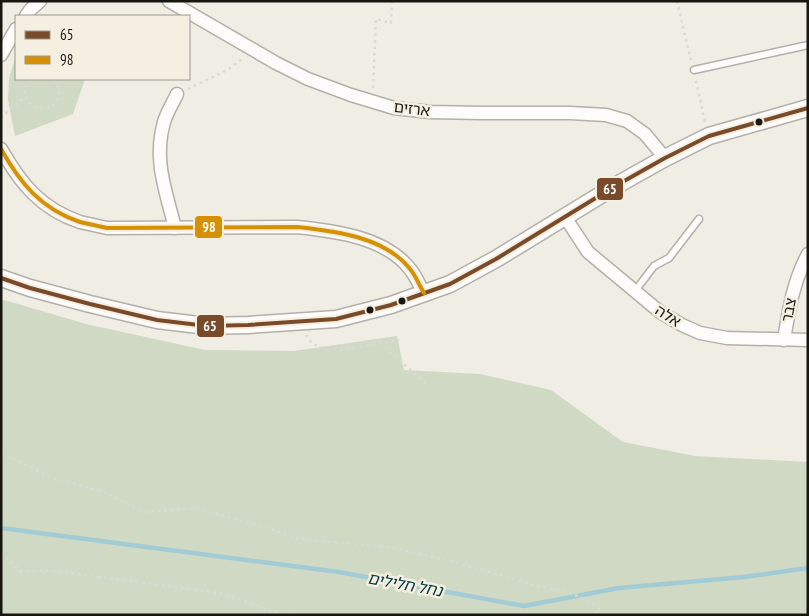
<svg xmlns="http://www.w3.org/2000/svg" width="809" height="616" font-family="'PT Sans Narrow','Noto Sans Hebrew',sans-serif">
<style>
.green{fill:#cfd9c3}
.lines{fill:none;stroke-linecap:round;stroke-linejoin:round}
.stream{stroke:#a3cbd5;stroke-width:4.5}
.service-casing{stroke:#b2b0a9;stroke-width:9}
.minor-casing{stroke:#b2b0a9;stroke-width:15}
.tertiary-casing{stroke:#b2b0a9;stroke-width:19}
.path{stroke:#dbd9d7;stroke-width:2.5;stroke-dasharray:2.5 4;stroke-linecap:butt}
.service{stroke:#fdfcfb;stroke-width:6}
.minor{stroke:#fdfcfb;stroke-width:12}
.tertiary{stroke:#fdfcfb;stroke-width:16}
.bus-1-casing{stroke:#f4efe0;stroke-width:8}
.bus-2-casing{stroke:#f4efe0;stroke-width:8}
.bus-1{stroke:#7a4b2a;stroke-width:4}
.bus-2{stroke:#d69003;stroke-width:4}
.bus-dot{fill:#181611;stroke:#f4efe0;stroke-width:2}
.labels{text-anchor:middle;stroke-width:5;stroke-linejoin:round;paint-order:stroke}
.street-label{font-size:15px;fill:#181611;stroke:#f4efe0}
.water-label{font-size:16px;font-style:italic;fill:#003744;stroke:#f4efe0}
.line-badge{stroke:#f4efe0;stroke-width:2}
.badge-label{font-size:14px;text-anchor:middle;font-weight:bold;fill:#fff}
</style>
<rect width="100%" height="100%" fill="#f0ede4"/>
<!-- green -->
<g class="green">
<path d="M 16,56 L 16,79 L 85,79 L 73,114 L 15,136 L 8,100 L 9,78 Z"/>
<path d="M 1,299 L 86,324 L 205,350 L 294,351 L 397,336 L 404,370 L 480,374 L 551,390 L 623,442 L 695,456 L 808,462 L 808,615 L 1,615 Z"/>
</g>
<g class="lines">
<!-- stream -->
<path class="stream" d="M 1,528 L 339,572 L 524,606 L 619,588 L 744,577 L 808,568"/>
<defs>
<g id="service">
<path d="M 694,70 L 808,45"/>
<path d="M 635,291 L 654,266 L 669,258 L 699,219"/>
</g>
<g id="minor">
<path d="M 169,1 L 276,63 L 308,79 L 351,95 L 394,108 L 430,112 L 482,113 L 570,113 L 606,115 L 627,121 L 645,134 L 665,158"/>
<path d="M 26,16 L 30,10 L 40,1"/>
<path d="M 1,55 L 16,29"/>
<path d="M 1,149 C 20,183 41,209 80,222 C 89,224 98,226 107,228 L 297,227 C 335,231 385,237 410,269 C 416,276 419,285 424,293"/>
<path d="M 565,217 L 588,252 L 660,312 L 682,325 L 700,333 L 727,338 L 808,340"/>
<path d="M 175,228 C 166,191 153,160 164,122 C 167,112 173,103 177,94"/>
<path d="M 784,340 C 789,309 793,282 808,254"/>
</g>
<path id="tertiary" d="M 1,278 L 30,288 L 90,304 L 157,320 L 207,326 L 248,325 L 336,319 L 391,305 L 450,284 L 496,259 L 617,185 L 665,158 L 709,136 L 808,108"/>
</defs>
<!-- service casing -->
<use href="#service" class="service-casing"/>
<!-- minor casing -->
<use href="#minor" class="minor-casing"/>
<!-- tertiary casing -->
<use href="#tertiary" class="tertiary-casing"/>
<!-- path -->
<g class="path">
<path d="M 677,1 L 691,61"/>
<path d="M 30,79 C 10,102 50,122 58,97 C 60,90 58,84 53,79"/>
<path d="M 696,81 L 705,122"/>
<path d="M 373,88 L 376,19 L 391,23 L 392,1"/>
<path d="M 188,89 L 229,69 L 242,59"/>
<path d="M 1,118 L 5,114 L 25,97"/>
<path d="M 306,335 C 309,342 317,347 324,348 C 343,352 380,343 399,340"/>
<path d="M 380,343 L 430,387"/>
<path d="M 1,453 L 53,478 L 104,492 L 144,512 L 196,508 L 271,529 L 298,539 L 389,547 L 455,562 L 541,587 L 567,591 L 591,603 L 600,610 L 595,615"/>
<path d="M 1,553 L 20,571 L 56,571 L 220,593 L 275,612 L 294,615"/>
<path d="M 802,615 L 808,613"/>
</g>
<!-- service -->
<use href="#service" class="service"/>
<!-- minor -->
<use href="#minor" class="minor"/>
<!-- tertiary -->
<use href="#tertiary" class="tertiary"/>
<defs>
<path id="bus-1" d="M 1,278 L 30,288 L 90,304 L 157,320 L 207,326 L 248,325 L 336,319 L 391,305 L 450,284 L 496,259 L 617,185 L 665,158 L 709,136 L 808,108"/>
<path id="bus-2" d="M 1,149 C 20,183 41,209 80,222 C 89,224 98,226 107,228 L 297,227 C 335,231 385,237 410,269 C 416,276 419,285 424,293"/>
</defs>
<!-- bus-1 casing -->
<use href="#bus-1" class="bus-1-casing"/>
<!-- bus-2 casing -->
<use href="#bus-2" class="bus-2-casing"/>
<!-- bus-1 -->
<use href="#bus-1" class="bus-1"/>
<!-- bus-2 -->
<use href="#bus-2" class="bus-2"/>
</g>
<!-- markers -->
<g class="bus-dot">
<circle cx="759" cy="122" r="4.5"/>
<circle cx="402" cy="301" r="4.5"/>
<circle cx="370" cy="310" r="4.5"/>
</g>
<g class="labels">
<!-- street labels -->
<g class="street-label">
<text transform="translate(412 109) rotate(7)" y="5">ארזים</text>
<text transform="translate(789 310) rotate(-79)" y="5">צבר</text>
<text transform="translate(668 316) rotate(33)" y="5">אלה</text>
</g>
<!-- water labels -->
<g class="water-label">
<text transform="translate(405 584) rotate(10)" y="6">נחל חלילים</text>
</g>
</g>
<g class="line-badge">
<rect x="596" y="177" width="28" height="24" rx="5" fill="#7a4b2a"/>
<rect x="194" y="215" width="29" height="24" rx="5" fill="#d69003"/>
<rect x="196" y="314" width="29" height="24" rx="5" fill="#7a4b2a"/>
</g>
<g class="badge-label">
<text x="610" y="194">65</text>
<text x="209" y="232">98</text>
<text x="210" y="331">65</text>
</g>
<!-- border -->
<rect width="809" height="616" fill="none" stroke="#181611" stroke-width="5"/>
<!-- legend -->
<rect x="15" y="15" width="175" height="65" fill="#f4efe0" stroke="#9c988d"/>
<rect x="25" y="31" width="25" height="8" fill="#7a4b2a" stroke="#9c988d"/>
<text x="60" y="40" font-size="15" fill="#181611">65</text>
<rect x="25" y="56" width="25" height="8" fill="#d69003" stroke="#9c988d"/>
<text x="60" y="65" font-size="15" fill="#181611">98</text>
</svg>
